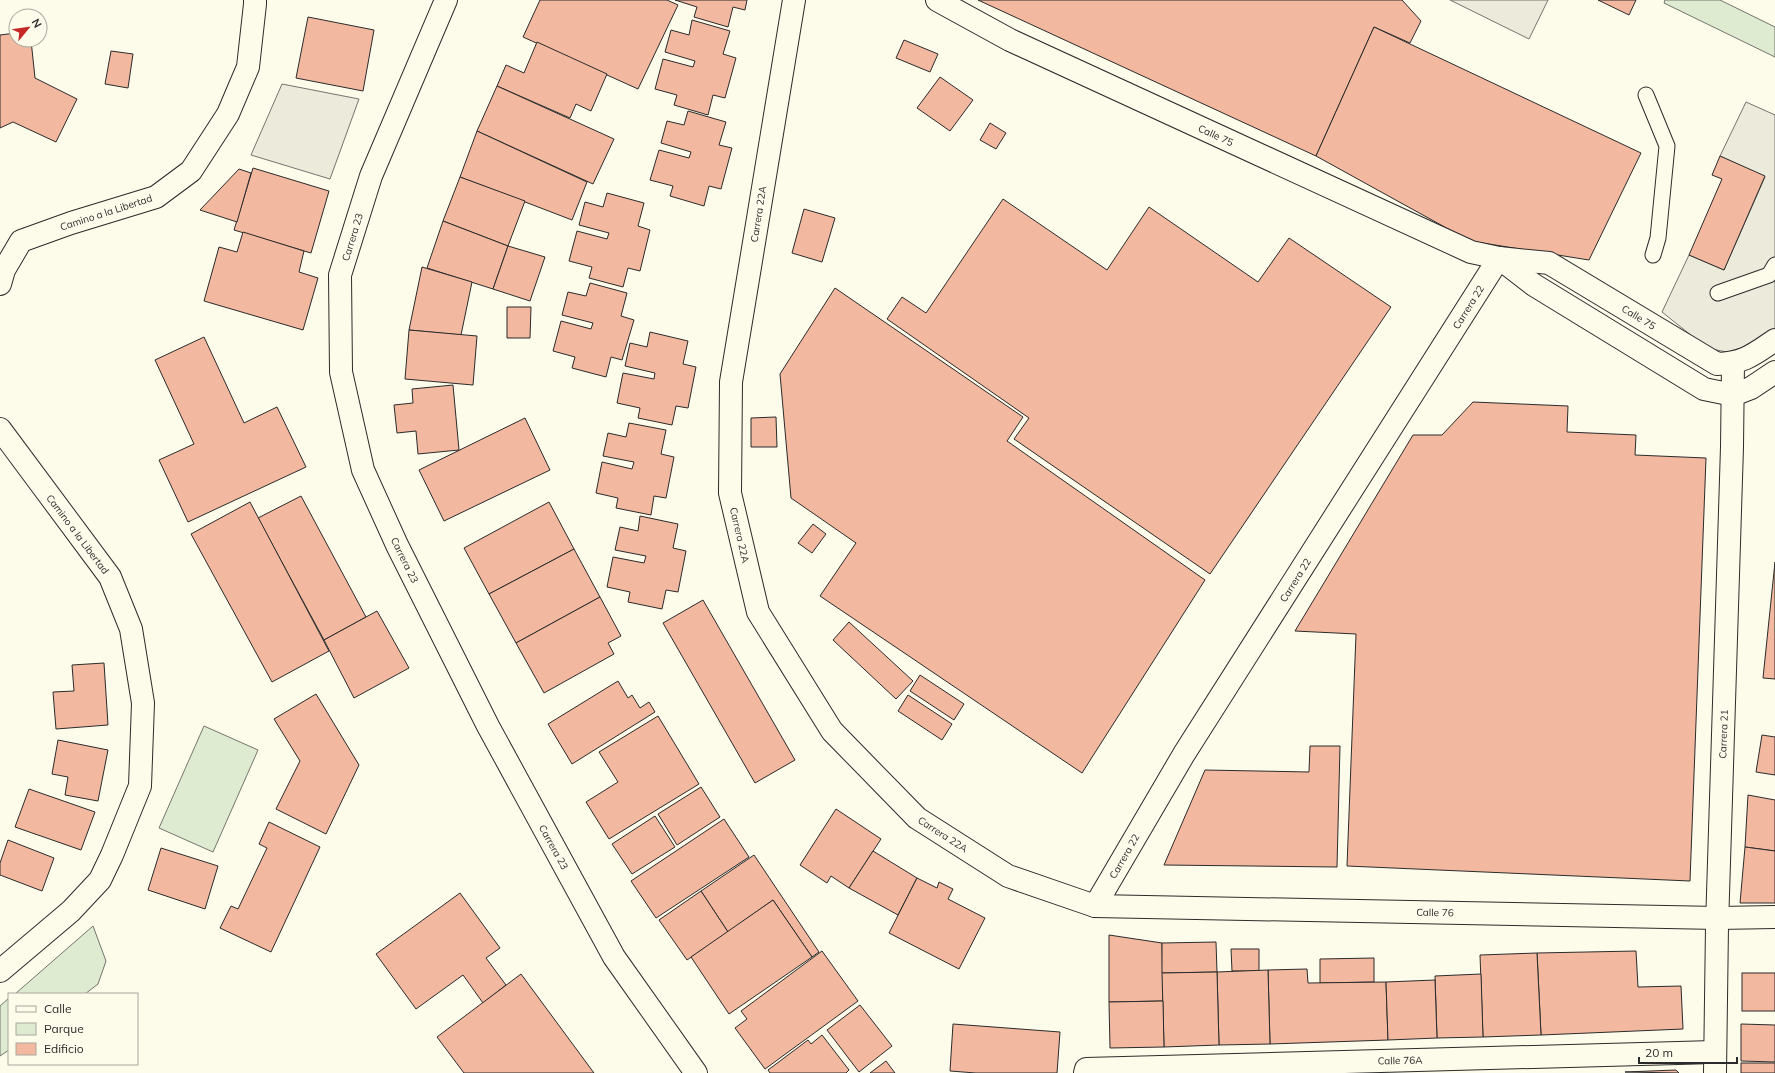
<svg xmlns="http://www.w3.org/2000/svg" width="1775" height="1073" font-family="Mulish,sans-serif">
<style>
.green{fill:#deebd1;stroke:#74746e}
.parking{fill:#eceadb;stroke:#74746e}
.building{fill:#f2b8a0;stroke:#2b2b2b}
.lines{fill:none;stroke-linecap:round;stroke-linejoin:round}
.service-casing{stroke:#2b2b2b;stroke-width:17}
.minor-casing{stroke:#2b2b2b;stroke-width:24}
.tertiary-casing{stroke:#2b2b2b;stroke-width:24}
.secondary-casing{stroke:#2b2b2b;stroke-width:24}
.service{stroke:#fdfbea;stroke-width:15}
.minor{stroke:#fdfbea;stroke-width:22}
.tertiary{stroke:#fdfbea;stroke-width:22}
.secondary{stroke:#fdfbea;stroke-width:22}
.labels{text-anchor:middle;stroke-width:3;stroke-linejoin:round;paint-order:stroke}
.street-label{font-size:10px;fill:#2b2b2b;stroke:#fdfbea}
</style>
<rect width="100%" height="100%" fill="#fdfbea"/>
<!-- green -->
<g class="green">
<path d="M 1665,0 L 1720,0 L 1775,27 L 1775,57 L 1664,3 Z"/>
<path d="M 204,726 L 258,750 L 213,852 L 159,828 Z"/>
<path d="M 93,926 L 106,961 L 98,984 L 85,994 L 15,994 Z"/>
<path d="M 9,998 L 9,1050 L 0,1056 L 0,1006 Z"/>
</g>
<!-- parking -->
<g class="parking">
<path d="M 1450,0 L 1548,0 L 1529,39 Z"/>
<path d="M 282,84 L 359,99 L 330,179 L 251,155 Z"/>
<path d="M 1746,102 L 1775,115 L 1775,333 L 1736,354 L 1707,348 L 1662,312 L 1689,255 L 1724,270 L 1765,177 L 1720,156 Z"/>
</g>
<!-- building -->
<g class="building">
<path d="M 540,0 L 667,0 L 678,5 L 638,89 L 523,37 Z"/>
<path d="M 675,0 L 747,0 L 745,10 L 733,7 L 728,27 L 694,17 L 697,7 Z"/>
<path d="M 978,0 L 1402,0 L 1421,21 L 1410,43 L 1374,27 L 1316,156 Z"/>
<path d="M 1598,0 L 1636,0 L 1629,15 Z"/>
<path d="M 308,17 L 374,30 L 363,91 L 296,78 Z"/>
<path d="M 692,20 L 730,31 L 723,54 L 736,58 L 725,98 L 713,95 L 708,115 L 674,105 L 677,95 L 655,89 L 663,59 L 693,67 L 695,61 L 665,52 L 671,30 L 689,35 Z"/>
<path d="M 1374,27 L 1641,153 L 1589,260 L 1470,241 L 1316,156 Z"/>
<path d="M 16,33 L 16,40 L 31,40 L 35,78 L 77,99 L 56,142 L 13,122 L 0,128 L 0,35 Z"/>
<path d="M 904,40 L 938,54 L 930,72 L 896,58 Z"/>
<path d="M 537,42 L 607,74 L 591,111 L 576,104 L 570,118 L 497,86 L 506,65 L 524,73 Z"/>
<path d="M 111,51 L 133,54 L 128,88 L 105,84 Z"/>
<path d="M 940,77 L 973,100 L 950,131 L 917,108 Z"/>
<path d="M 497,86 L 614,139 L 593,184 L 477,131 Z"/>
<path d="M 688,111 L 726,122 L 719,145 L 732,148 L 721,189 L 709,186 L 704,206 L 670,196 L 673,186 L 650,180 L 659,150 L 689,158 L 691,152 L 661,143 L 667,121 L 684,125 Z"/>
<path d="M 990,123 L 1006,133 L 996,149 L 980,140 Z"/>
<path d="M 477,131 L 587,182 L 572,220 L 460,177 Z"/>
<path d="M 1720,156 L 1765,176 L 1724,270 L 1689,255 L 1722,179 L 1712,175 Z"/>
<path d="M 253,168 L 329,191 L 311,253 L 234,230 Z"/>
<path d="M 239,169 L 251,173 L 237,222 L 200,210 Z"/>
<path d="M 460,177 L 525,201 L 508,246 L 443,221 Z"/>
<path d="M 607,193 L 644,203 L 638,226 L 650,230 L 640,271 L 628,268 L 623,287 L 589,278 L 592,267 L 569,261 L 577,231 L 607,239 L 609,233 L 579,225 L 585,202 L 603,207 Z"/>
<path d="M 1003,199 L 1107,270 L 1149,207 L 1258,282 L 1289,238 L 1391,307 L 1210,574 L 1014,439 L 1029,418 L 887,319 L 902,297 L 926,313 Z"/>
<path d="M 804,209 L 835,218 L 822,262 L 792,253 Z"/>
<path d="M 443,221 L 508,246 L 493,289 L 427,268 Z"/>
<path d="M 243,232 L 304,251 L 299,272 L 318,278 L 303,330 L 204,301 L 219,247 L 237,252 Z"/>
<path d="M 508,246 L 545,257 L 530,301 L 493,289 Z"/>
<path d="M 422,267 L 472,282 L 461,335 L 409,330 Z"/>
<path d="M 590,283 L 627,293 L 621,316 L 634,320 L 622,360 L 611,357 L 606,377 L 572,368 L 575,357 L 553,351 L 561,321 L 591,329 L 593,323 L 562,315 L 568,292 L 586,296 Z"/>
<path d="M 835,288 L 1023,417 L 1007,441 L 1205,580 L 1082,773 L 820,596 L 856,543 L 791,498 L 780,374 Z"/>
<path d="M 507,307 L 531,307 L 530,338 L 507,338 Z"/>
<path d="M 409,330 L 477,336 L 473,385 L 405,379 Z"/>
<path d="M 650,332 L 688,341 L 683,364 L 696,367 L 688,408 L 676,406 L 672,425 L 638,418 L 640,408 L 617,403 L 623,373 L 654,379 L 655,373 L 625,366 L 630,343 L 647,347 Z"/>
<path d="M 204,337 L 244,423 L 277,407 L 306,467 L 188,522 L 159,460 L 194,444 L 155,360 Z"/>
<path d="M 453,385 L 459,450 L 418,454 L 416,431 L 397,433 L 394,405 L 413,403 L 412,389 Z"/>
<path d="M 1473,402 L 1568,406 L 1567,432 L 1636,435 L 1635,455 L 1706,458 L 1690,881 L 1347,866 L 1356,634 L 1295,631 L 1413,435 L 1442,435 Z"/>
<path d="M 776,417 L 777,447 L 751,447 L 751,418 Z"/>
<path d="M 525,418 L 550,470 L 444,521 L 419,470 Z"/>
<path d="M 629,423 L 666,430 L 661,454 L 674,457 L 666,498 L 654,496 L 651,515 L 616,508 L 618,498 L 596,493 L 602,462 L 632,469 L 634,462 L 603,456 L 608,433 L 626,437 Z"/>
<path d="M 301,496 L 366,617 L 324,640 L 258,518 Z"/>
<path d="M 250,502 L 329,651 L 272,682 L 191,534 Z"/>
<path d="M 549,502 L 574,549 L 489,594 L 464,548 Z"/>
<path d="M 640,516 L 678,524 L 673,548 L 686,551 L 678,592 L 666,590 L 662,609 L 628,602 L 630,592 L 607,587 L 613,557 L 644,563 L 646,556 L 615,550 L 620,527 L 638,531 Z"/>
<path d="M 813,524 L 826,534 L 812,553 L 798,543 Z"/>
<path d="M 574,549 L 600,597 L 516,643 L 489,594 Z"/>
<path d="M 1775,562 L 1775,679 L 1763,678 Z"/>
<path d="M 600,597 L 621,636 L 608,643 L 614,654 L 544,693 L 516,643 Z"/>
<path d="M 703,600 L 795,760 L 755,783 L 663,623 Z"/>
<path d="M 377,611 L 409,668 L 354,698 L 324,640 Z"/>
<path d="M 849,622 L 913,681 L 896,699 L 833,640 Z"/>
<path d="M 104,663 L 108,725 L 56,729 L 53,692 L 74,691 L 72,665 Z"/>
<path d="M 920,675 L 964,704 L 954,720 L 910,691 Z"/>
<path d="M 618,681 L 628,698 L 632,695 L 640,708 L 649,702 L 655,712 L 572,764 L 548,724 Z"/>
<path d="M 316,694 L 359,765 L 326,834 L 276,809 L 300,761 L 274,719 Z"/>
<path d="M 908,695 L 952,724 L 942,740 L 898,711 Z"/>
<path d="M 658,716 L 699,784 L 609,839 L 586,802 L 618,782 L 599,752 Z"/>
<path d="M 1762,735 L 1775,737 L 1775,775 L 1756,772 Z"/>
<path d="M 58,740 L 108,750 L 98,801 L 65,795 L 68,777 L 52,774 Z"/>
<path d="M 1310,746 L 1340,746 L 1337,867 L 1164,865 L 1205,770 L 1309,772 Z"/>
<path d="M 701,787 L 720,817 L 677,845 L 658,814 Z"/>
<path d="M 29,789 L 95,812 L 81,850 L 15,827 Z"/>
<path d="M 1748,795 L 1775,800 L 1775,851 L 1745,847 Z"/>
<path d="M 836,809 L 881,839 L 849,888 L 831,876 L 827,883 L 800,865 Z"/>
<path d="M 655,816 L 675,847 L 632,874 L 612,844 Z"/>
<path d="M 724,819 L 749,857 L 656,918 L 631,881 Z"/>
<path d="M 269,822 L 320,847 L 271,952 L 220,928 L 231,906 L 238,909 L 267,848 L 259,844 Z"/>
<path d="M 8,840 L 54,858 L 42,891 L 0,875 L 0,863 Z"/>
<path d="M 1745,847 L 1775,851 L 1775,903 L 1740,903 Z"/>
<path d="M 161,848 L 218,866 L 205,909 L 148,890 Z"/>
<path d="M 873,851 L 917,878 L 898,915 L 849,888 Z"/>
<path d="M 754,855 L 819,952 L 812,957 L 773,900 L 728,932 L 701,891 Z"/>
<path d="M 917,878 L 937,888 L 939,882 L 953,889 L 948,899 L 985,918 L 959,969 L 889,933 Z"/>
<path d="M 701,891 L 728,932 L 687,960 L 659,920 Z"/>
<path d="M 460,893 L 500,948 L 486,958 L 506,985 L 483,1003 L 463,975 L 416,1009 L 376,954 Z"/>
<path d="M 773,900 L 812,957 L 729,1014 L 691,957 Z"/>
<path d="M 1109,935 L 1162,943 L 1163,1001 L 1109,1002 Z"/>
<path d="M 1216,942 L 1217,972 L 1162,973 L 1162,943 Z"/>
<path d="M 1231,949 L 1259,949 L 1259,971 L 1232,971 Z"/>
<path d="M 822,951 L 858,1001 L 765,1069 L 735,1028 L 747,1019 L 741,1011 Z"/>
<path d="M 1636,951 L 1638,987 L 1681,986 L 1683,1029 L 1541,1035 L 1537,953 Z"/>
<path d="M 1537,953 L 1541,1035 L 1483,1037 L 1480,955 Z"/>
<path d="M 1374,958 L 1374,982 L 1320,983 L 1320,959 Z"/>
<path d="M 1307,969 L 1308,983 L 1386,982 L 1388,1040 L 1270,1044 L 1268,970 Z"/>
<path d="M 1268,970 L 1270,1044 L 1219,1045 L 1217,972 Z"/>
<path d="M 1217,972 L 1219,1045 L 1164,1047 L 1162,973 Z"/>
<rect x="1742" y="973" width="33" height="38"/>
<path d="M 521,974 L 594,1073 L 464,1073 L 437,1037 Z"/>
<path d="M 1481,974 L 1483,1037 L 1437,1038 L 1435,976 Z"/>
<path d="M 1435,980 L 1437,1038 L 1388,1040 L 1386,982 Z"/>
<path d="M 1163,1001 L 1164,1047 L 1110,1048 L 1109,1002 Z"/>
<path d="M 860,1005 L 892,1046 L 859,1072 L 827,1030 Z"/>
<path d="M 953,1024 L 1060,1032 L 1057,1073 L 976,1073 L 950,1071 Z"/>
<path d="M 1741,1024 L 1775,1025 L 1775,1062 L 1741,1061 Z"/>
<path d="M 822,1035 L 849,1070 L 846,1073 L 770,1073 L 768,1070 L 808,1040 L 811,1044 Z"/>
<path d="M 886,1061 L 895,1073 L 870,1073 Z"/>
<rect x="1741" y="1063" width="34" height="10"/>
<path d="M 1676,1070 L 1679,1073 L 1625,1072 Z"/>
</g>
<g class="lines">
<defs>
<g id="service">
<path d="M 1646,95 L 1667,146 L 1658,238 L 1653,255"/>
<path d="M 1718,293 L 1769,275 L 1775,265"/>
</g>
<g id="minor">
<path d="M 937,0 L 1010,40 L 1471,252 L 1499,258 L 1549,263 L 1717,364 C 1744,363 1753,355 1775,340"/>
<path d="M 1499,258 L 1534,285 L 1704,389 L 1733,395 L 1751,388 L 1775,372"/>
<path d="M 0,284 L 4,270 L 21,241 L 71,223 L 156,197 L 191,171 L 228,114 L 248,67 L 255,4 L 255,0"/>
<path d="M 0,429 L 110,577 L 131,629 L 143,703 L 140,786 L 112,855 L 100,880 L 71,911 L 0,971"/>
<path d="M 1095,906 L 1184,754 L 1499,258"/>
<path d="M 1085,1073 L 1086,1069 L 1714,1052"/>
<path d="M 1715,1073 L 1717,926 L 1732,447 L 1733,363"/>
</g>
<path id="tertiary" d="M 794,0 L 731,382 L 730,493 L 758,612 L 832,731 L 917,818 L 1008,876 L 1095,906 L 1718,918 L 1775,917"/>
<path id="secondary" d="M 446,0 L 371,176 L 340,275 L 341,372 L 363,470 L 397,545 L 488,726 L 614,957 L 696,1073"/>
</defs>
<!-- service casing -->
<use href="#service" class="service-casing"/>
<!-- minor casing -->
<use href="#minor" class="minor-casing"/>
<!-- tertiary casing -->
<use href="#tertiary" class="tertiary-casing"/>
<!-- secondary casing -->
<use href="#secondary" class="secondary-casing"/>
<!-- service -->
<use href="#service" class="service"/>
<!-- minor -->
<use href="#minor" class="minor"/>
<!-- tertiary -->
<use href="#tertiary" class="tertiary"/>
<!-- secondary -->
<use href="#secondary" class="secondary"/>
</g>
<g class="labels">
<!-- street labels -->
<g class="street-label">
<text transform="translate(1216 135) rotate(25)" y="4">Calle 75</text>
<text transform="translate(106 212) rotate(-18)" y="4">Camino a la Libertad</text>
<text transform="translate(758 214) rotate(-81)" y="4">Carrera 22A</text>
<text transform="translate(352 237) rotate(-73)" y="4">Carrera 23</text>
<text transform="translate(1468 307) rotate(-58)" y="4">Carrera 22</text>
<text transform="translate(1639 317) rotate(31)" y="4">Calle 75</text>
<text transform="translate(78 534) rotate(53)" y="4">Camino a la Libertad</text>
<text transform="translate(740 535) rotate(77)" y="4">Carrera 22A</text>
<text transform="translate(405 560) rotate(64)" y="4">Carrera 23</text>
<text transform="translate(1295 580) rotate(-58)" y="4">Carrera 22</text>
<text transform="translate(1723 734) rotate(-88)" y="4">Carrera 21</text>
<text transform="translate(943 834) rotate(33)" y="4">Carrera 22A</text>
<text transform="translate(554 847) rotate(61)" y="4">Carrera 23</text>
<text transform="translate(1124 856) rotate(-60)" y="4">Carrera 22</text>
<text transform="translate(1435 912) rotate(1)" y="4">Calle 76</text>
<text transform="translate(1400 1060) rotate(-1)" y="4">Calle 76A</text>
</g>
</g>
<!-- legend -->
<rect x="8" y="993" width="130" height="72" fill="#fdfbea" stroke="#a9a89e"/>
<rect x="16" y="1006" width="20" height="6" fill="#fdfbea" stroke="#a9a89e"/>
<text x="44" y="1013" font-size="12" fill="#2b2b2b">Calle</text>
<rect x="16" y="1023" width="20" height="12" fill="#deebd1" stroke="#a9a89e"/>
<text x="44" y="1033" font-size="12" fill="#2b2b2b">Parque</text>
<rect x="16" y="1043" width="20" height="12" fill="#f2b8a0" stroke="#a9a89e"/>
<text x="44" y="1053" font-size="12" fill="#2b2b2b">Edificio</text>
<!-- north arrow -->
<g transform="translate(28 28) rotate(61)"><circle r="19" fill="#fdfbea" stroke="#a9a89e"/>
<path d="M0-3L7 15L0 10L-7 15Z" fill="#c62828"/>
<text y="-6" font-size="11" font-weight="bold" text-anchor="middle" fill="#2b2b2b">N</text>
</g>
<!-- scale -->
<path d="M1639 1057v6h98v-6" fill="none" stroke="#2b2b2b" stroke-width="2"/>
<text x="1645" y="1057" font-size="12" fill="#2b2b2b" stroke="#fdfbea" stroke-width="3" paint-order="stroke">20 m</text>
</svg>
